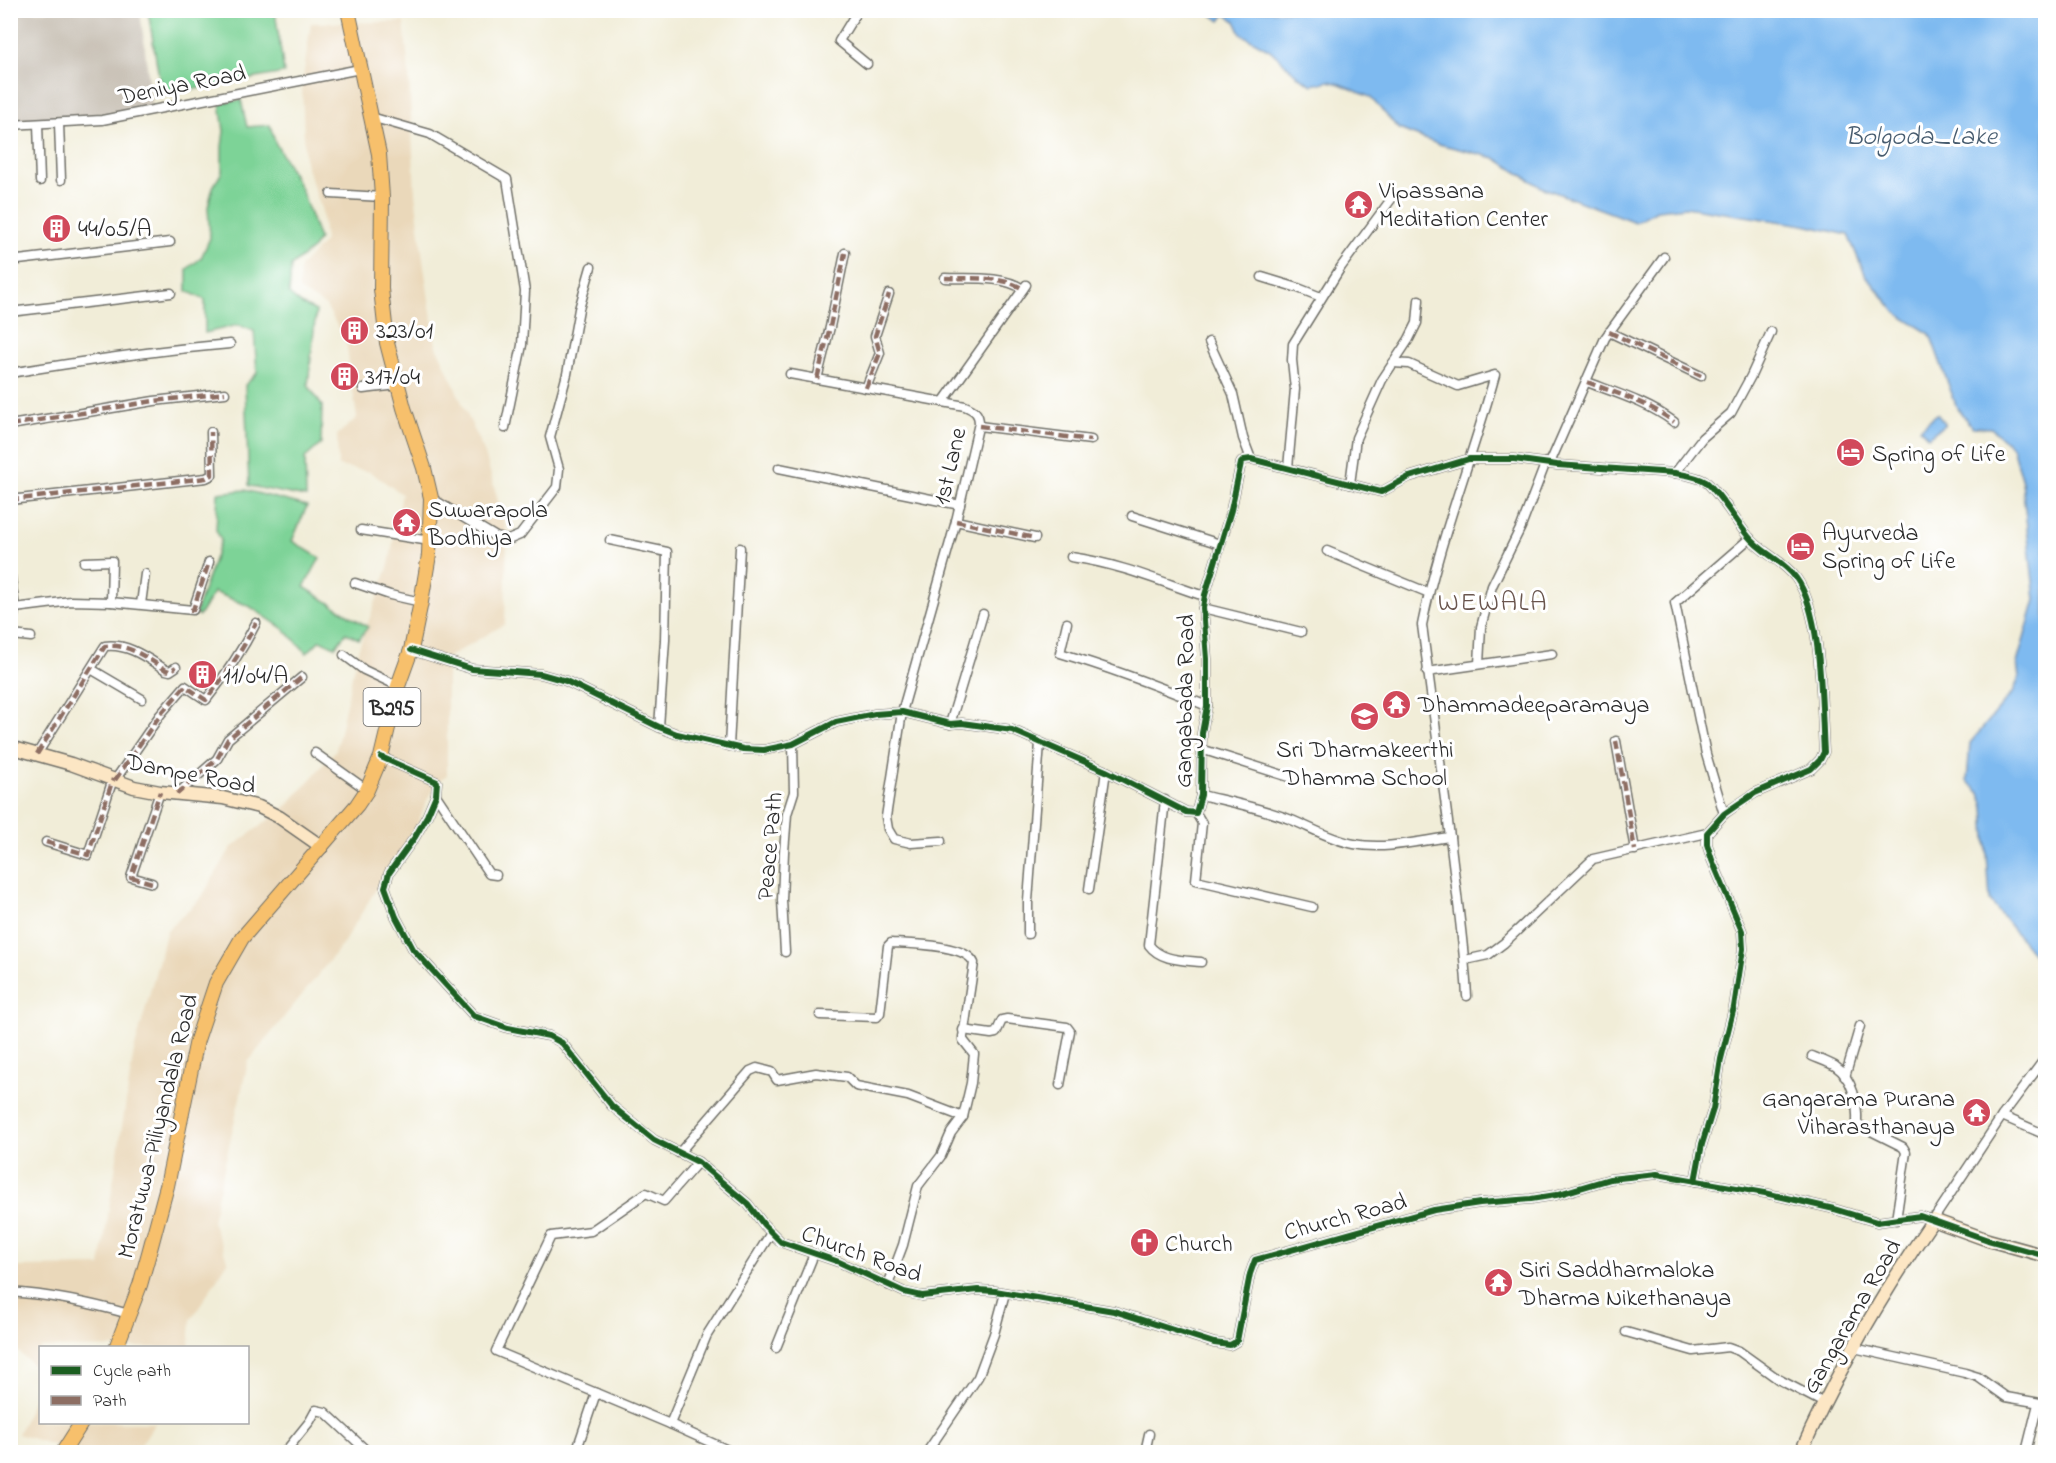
<svg xmlns="http://www.w3.org/2000/svg" width="2056" height="1463" font-family="'Indie Flower',sans-serif">
<style>
.built{fill:#ead8ba}
.industrial{fill:#cac3b8}
.green{fill:#7dd397;stroke:#547f61;stroke-width:1.5}
.water{fill:#7ebaf0;stroke:#54728e;stroke-width:1.5}
.lines{fill:none;stroke-linecap:round;stroke-linejoin:round}
.street-casing{stroke:#706f68;stroke-width:11}
.secondary-casing{stroke:#706f68;stroke-width:15}
.primary-casing{stroke:#706f68;stroke-width:16}
.street{stroke:#fff;stroke-width:8}
.secondary{stroke:#fce6c4;stroke-width:12}
.primary{stroke:#f7c06c;stroke-width:14}
.quiet{stroke:#8d6e63;stroke-width:4.5;stroke-dasharray:9 4.5;stroke-linecap:butt}
.cycleway-casing{stroke:#fff;stroke-width:10}
.cycleway{stroke:#1b5e20;stroke-width:6}
.labels{text-anchor:middle;stroke-width:6;stroke-linejoin:round;paint-order:stroke}
.shield{fill:#fff;stroke:#6b6b6b;stroke-width:1.5}
.shield-label{font-size:22px;font-weight:bold;fill:#2b2b2b}
.street-label{font-size:24px;fill:#2b2b2b;stroke:#fff}
.poi-label{font-size:24px;fill:#2b2b2b;stroke:#fff;text-anchor:start}
.water-label{font-size:26px;font-style:italic;fill:#485d70;stroke:#fff}
.quarter-label{font-size:27px;letter-spacing:1.5px;fill:#6a564e;stroke:#fff}
</style>
<rect width="100%" height="100%" fill="#fff"/>
<filter id="ink" filterUnits="userSpaceOnUse"><feTurbulence type="fractalNoise" baseFrequency=".0167" numOctaves="2"/><feDisplacementMap in="SourceGraphic" scale="12" xChannelSelector="R" yChannelSelector="G"/><feConvolveMatrix kernelMatrix="1 2 1 2 8 2 1 2 1" color-interpolation-filters="sRGB"/></filter>
<filter id="wash" filterUnits="userSpaceOnUse"><feTurbulence type="fractalNoise" baseFrequency=".008" numOctaves="4" result="noise"/><feDisplacementMap in="SourceGraphic" scale="24" xChannelSelector="R" yChannelSelector="G"/><feGaussianBlur stdDeviation="1.35" result="paint"/><feColorMatrix in="noise" values="0 0 0 0 0 0 0 0 0 0 0 0 0 0 0 0 0 1.4 0 .05"/><feComposite in="paint" operator="in"/></filter>
<g filter="url(#wash)">
<rect width="100%" height="100%" fill="#f1edd8"/>
<!-- built -->
<g class="built">
<path d="M 404,22 L 409,75 L 415,192 L 423,260 L 436,345 L 485,454 L 507,533 L 505,624 L 447,658 L 447,775 L 437,782 L 426,802 L 413,838 L 381,881 L 342,945 L 248,1062 L 212,1221 L 228,1262 L 191,1320 L 189,1347 L 40,1348 L 40,1372 L 11,1345 L 10,1267 L 100,1266 L 134,1051 L 167,930 L 201,898 L 231,848 L 287,806 L 336,750 L 357,653 L 389,565 L 402,494 L 370,472 L 338,466 L 337,435 L 357,418 L 346,341 L 326,306 L 299,290 L 300,267 L 325,241 L 322,211 L 305,162 L 302,86 L 311,23 Z"/>
<path d="M 40,1384 L 40,1422 L 155,1423 L 136,1452 L 75,1452 L 18,1434 Z"/>
</g>
<!-- industrial -->
<path class="industrial" d="M 11,11 L 140,11 L 152,105 L 103,114 L 11,122 Z"/>
<!-- green -->
<g class="green">
<path d="M 148,11 L 275,11 L 284,73 L 162,95 Z"/>
<path d="M 241,100 L 247,127 L 270,125 L 275,142 L 301,189 L 319,239 L 313,248 L 291,266 L 289,294 L 301,304 L 316,311 L 308,385 L 322,406 L 321,444 L 305,458 L 306,497 L 249,486 L 245,385 L 257,373 L 254,331 L 238,325 L 205,333 L 205,300 L 187,291 L 187,269 L 201,258 L 210,238 L 208,207 L 213,187 L 222,172 L 222,147 L 224,131 L 220,103 Z"/>
<path d="M 245,490 L 307,506 L 292,541 L 320,558 L 304,587 L 368,627 L 359,639 L 346,633 L 335,647 L 320,640 L 307,653 L 285,630 L 249,606 L 214,592 L 199,616 L 195,614 L 221,540 L 216,530 L 218,493 Z"/>
</g>
<!-- water -->
<g class="water">
<path d="M 1207,11 L 2045,11 L 2045,969 L 1990,901 L 1984,807 L 1980,793 L 1967,781 L 1970,743 L 2013,692 L 2019,678 L 2017,663 L 2035,600 L 2022,482 L 2012,447 L 1991,428 L 1972,427 L 1957,408 L 1930,334 L 1896,313 L 1865,274 L 1848,235 L 1804,225 L 1686,207 L 1657,210 L 1635,222 L 1541,187 L 1495,158 L 1435,143 L 1399,129 L 1370,97 L 1340,84 L 1329,81 L 1312,85 L 1298,76 L 1270,50 L 1241,34 L 1235,21 L 1225,14 L 1220,21 Z"/>
<path d="M 1937,414 L 1945,424 L 1928,437 L 1920,428 Z"/>
</g>
</g>
<g filter="url(#ink)">
<g class="lines">
<defs>
<g id="street">
<path d="M 858,10 L 839,41 L 867,64"/>
<path d="M 371,117 L 430,134 L 507,179 L 525,291 L 522,345 L 505,428"/>
<path d="M 59,123 L 61,180"/>
<path d="M 38,124 L 40,181"/>
<path d="M 10,125 L 102,120 L 360,69"/>
<path d="M 331,194 L 382,197"/>
<path d="M 10,261 L 170,242"/>
<path d="M 1262,277 L 1298,288 L 1321,297"/>
<path d="M 945,278 C 969,279 1002,275 1023,289"/>
<path d="M 10,312 L 171,293"/>
<path d="M 1609,332 L 1701,376"/>
<path d="M 1209,342 L 1233,394 L 1243,438 L 1251,459"/>
<path d="M 10,373 C 84,361 156,350 230,344"/>
<path d="M 790,374 L 965,406 C 974,410 979,413 979,423 L 956,521 L 902,712 L 886,817 L 888,829 L 894,839 L 911,843 L 941,841"/>
<path d="M 817,379 L 830,327 L 845,253"/>
<path d="M 1587,382 C 1616,393 1649,403 1674,422"/>
<path d="M 866,388 L 880,353 L 875,336 L 889,294"/>
<path d="M 363,389 L 398,385"/>
<path d="M 943,402 L 1026,285"/>
<path d="M 10,425 L 154,401 L 225,393"/>
<path d="M 979,426 L 1091,440"/>
<path d="M 1550,463 L 1605,338 L 1664,257"/>
<path d="M 779,468 L 960,505"/>
<path d="M 1288,468 L 1295,389 L 1292,360 L 1293,344 L 1341,267 L 1392,198"/>
<path d="M 1675,473 L 1702,438 L 1731,413 L 1751,376 L 1771,332"/>
<path d="M 1350,484 L 1356,438 L 1382,380 L 1409,339 L 1417,323 L 1419,300"/>
<path d="M 431,498 L 496,537 L 508,540 L 520,535 L 557,487 L 559,469 L 550,437 L 567,374 L 579,309 L 591,267"/>
<path d="M 10,500 L 206,478 L 212,475 L 211,432"/>
<path d="M 1132,516 L 1220,544"/>
<path d="M 956,521 L 1035,538"/>
<path d="M 361,530 L 430,541"/>
<path d="M 610,540 L 667,552 L 665,640 L 659,727"/>
<path d="M 1327,551 L 1429,593"/>
<path d="M 1071,557 C 1119,564 1154,579 1198,594 L 1205,595"/>
<path d="M 84,562 L 112,561 L 111,602"/>
<path d="M 10,571 L 15,608 L 10,639"/>
<path d="M 355,583 L 390,595 L 421,602"/>
<path d="M 141,604 L 145,574"/>
<path d="M 15,608 L 71,601 L 111,602 L 193,610 L 209,562"/>
<path d="M 1203,608 L 1301,632"/>
<path d="M 1067,623 L 1060,653 C 1110,668 1158,686 1207,706"/>
<path d="M 12,635 L 31,637"/>
<path d="M 411,650 L 472,669 L 541,674 L 566,681 L 659,727 L 677,734 L 743,749 L 764,750 L 793,744 L 836,722 L 875,714 L 902,712 L 950,724 L 962,723 L 1012,730 L 1106,771 L 1186,812 L 1196,813 L 1201,795 L 1202,733 L 1207,706 L 1207,659 L 1203,608 L 1205,595 L 1231,510 L 1241,463 L 1244,460 L 1251,459 L 1381,492 L 1409,477 L 1469,459 L 1514,459 L 1557,465 L 1675,473 C 1685,475 1697,476 1706,482 C 1718,491 1737,523 1748,536 C 1761,553 1783,560 1796,578 C 1823,615 1821,706 1824,752 L 1820,760 L 1811,769 L 1755,793 L 1737,805 L 1724,814 L 1707,833 L 1707,844 L 1712,860 L 1742,931 L 1743,949 L 1734,1007 L 1721,1059 L 1713,1109 L 1702,1144 L 1695,1181"/>
<path d="M 344,655 L 364,670 L 398,686"/>
<path d="M 1479,664 L 1481,627 L 1492,586 L 1521,527 L 1546,462"/>
<path d="M 91,669 L 142,699"/>
<path d="M 1427,672 L 1552,654"/>
<path d="M 950,724 L 983,614"/>
<path d="M 1616,741 L 1635,850"/>
<path d="M 729,746 L 740,548"/>
<path d="M 1201,749 L 1289,777"/>
<path d="M 315,753 L 367,790"/>
<path d="M 37,754 L 105,646 C 128,643 147,658 166,670 L 170,671 L 176,667"/>
<path d="M 381,757 L 437,782 L 436,795 L 427,816 L 415,837 L 389,873 L 385,887 L 396,917 L 413,949 L 474,1016 L 508,1028 L 549,1036 L 562,1043 L 612,1106 L 654,1140 L 698,1162 L 748,1204 L 764,1225 L 781,1242 L 839,1262 L 904,1292 L 922,1296 L 978,1290 L 995,1291 L 1114,1311 L 1214,1343 L 1230,1345 L 1237,1341 L 1250,1274 L 1255,1260 L 1434,1210 L 1480,1203 L 1531,1199 L 1556,1195 L 1610,1179 L 1657,1174 L 1765,1193 L 1834,1209 L 1877,1222 L 1920,1216 L 1933,1220 L 2002,1116 L 2046,1057"/>
<path d="M 115,780 L 160,715 L 185,686 L 206,700 C 225,676 242,651 256,623"/>
<path d="M 177,794 L 217,759 L 228,739 L 302,677"/>
<path d="M 436,795 L 485,868 L 489,874 L 496,875"/>
<path d="M 1201,795 C 1230,802 1261,808 1289,819 C 1310,827 1331,840 1354,844 C 1385,850 1419,841 1450,837 L 1422,625 C 1439,540 1472,459 1495,375 L 1458,386 L 1409,364 L 1393,363"/>
<path d="M 1165,800 L 1149,945 C 1161,961 1183,960 1201,962"/>
<path d="M 1196,813 L 1202,823 L 1196,880 L 1312,907"/>
<path d="M 1724,814 L 1706,754 L 1675,603 L 1750,538"/>
<path d="M 1450,837 C 1456,890 1464,943 1467,996"/>
<path d="M 46,842 L 88,855 L 113,779"/>
<path d="M 152,883 L 131,877 L 160,792"/>
<path d="M 1089,889 L 1106,771"/>
<path d="M 1028,934 L 1028,901 L 1040,743"/>
<path d="M 785,952 L 782,900 L 784,852 L 787,814 L 794,792 L 793,744"/>
<path d="M 1465,960 L 1488,955 L 1504,943 L 1593,859 L 1707,833"/>
<path d="M 820,1015 L 877,1017 L 880,1013 L 888,946 L 891,943 C 910,944 966,944 974,963 L 963,1037 L 963,1040 L 974,1054 L 971,1083 L 963,1117 L 951,1133 L 941,1156 L 918,1186 L 903,1245 L 888,1285"/>
<path d="M 963,1030 L 991,1034 L 996,1033 L 1002,1020 L 1007,1019 L 1067,1027 L 1070,1031 L 1060,1085"/>
<path d="M 1812,1056 C 1819,1059 1828,1062 1835,1066 C 1853,1078 1858,1104 1857,1124 L 1903,1147 L 1906,1152 L 1896,1220"/>
<path d="M 1845,1077 L 1860,1026"/>
<path d="M 2002,1116 L 2046,1135"/>
<path d="M 679,1153 L 750,1071 L 757,1068 L 772,1072 L 777,1080 L 816,1073 L 847,1077 L 856,1086 L 908,1096 L 963,1117"/>
<path d="M 698,1162 L 664,1201 L 646,1193 L 591,1231 L 551,1236 L 496,1351 L 670,1424 L 732,1452"/>
<path d="M 10,1292 C 52,1295 90,1303 129,1314"/>
<path d="M 1626,1332 L 1693,1351 L 1728,1347 L 1739,1351 L 1778,1379 L 1824,1403"/>
<path d="M 776,1348 L 814,1254"/>
<path d="M 1854,1348 L 1965,1373 L 1978,1377 L 2006,1397 L 2046,1404"/>
<path d="M 670,1424 L 707,1335 L 771,1233"/>
<path d="M 285,1452 L 310,1421 L 316,1410 L 325,1412 L 368,1452"/>
<path d="M 576,1452 L 596,1393"/>
<path d="M 927,1452 L 978,1377 L 994,1334 L 1005,1293"/>
<path d="M 1145,1452 L 1149,1434"/>
<path d="M 2026,1452 L 2038,1404"/>
</g>
<g id="secondary">
<path d="M 10,747 L 71,764 L 134,787 L 160,792 L 223,798 L 259,807 L 279,817 L 322,847"/>
<path d="M 1801,1452 C 1837,1371 1883,1293 1933,1220 L 1988,1240 L 2046,1256"/>
</g>
<g id="primary">
<path d="M 116,1348 L 140,1285 L 149,1253 L 167,1186 L 197,1040 L 216,983 L 242,938 L 357,805 L 367,790 L 381,757 L 398,686 L 411,650 L 421,602 L 429,555 L 431,498 L 424,468 L 404,408 L 387,343 L 381,289 L 382,197 L 379,154 L 348,10"/>
<path d="M 63,1452 L 82,1422"/>
</g>
</defs>
<!-- street casing -->
<use href="#street" class="street-casing"/>
<!-- secondary casing -->
<use href="#secondary" class="secondary-casing"/>
<!-- primary casing -->
<use href="#primary" class="primary-casing"/>
<!-- street -->
<use href="#street" class="street"/>
<!-- secondary -->
<use href="#secondary" class="secondary"/>
<!-- primary -->
<use href="#primary" class="primary"/>
<!-- quiet -->
<g class="quiet">
<path d="M 945,278 C 969,279 1002,275 1023,289"/>
<path d="M 1609,332 L 1701,376"/>
<path d="M 817,379 L 830,327 L 845,253"/>
<path d="M 1587,382 C 1616,393 1649,403 1674,422"/>
<path d="M 866,388 L 880,353 L 875,336 L 889,294"/>
<path d="M 10,425 L 154,401 L 225,393"/>
<path d="M 979,426 L 1091,440"/>
<path d="M 10,500 L 206,478 L 212,475 L 211,432"/>
<path d="M 956,521 L 1035,538"/>
<path d="M 190,610 L 193,610 L 209,562"/>
<path d="M 1616,741 L 1635,850"/>
<path d="M 37,754 L 105,646 C 128,643 147,658 166,670 L 170,671 L 176,667"/>
<path d="M 115,780 L 160,715 L 185,686 L 206,700 C 225,676 242,651 256,623"/>
<path d="M 177,794 L 217,759 L 228,739 L 302,677"/>
<path d="M 46,842 L 88,855 L 113,779"/>
<path d="M 152,883 L 131,877 L 160,792"/>
</g>
<defs>
<g id="cycleway">
<path d="M 411,650 L 472,669 L 541,674 L 566,681 L 659,727 L 677,734 L 743,749 L 764,750 L 793,744 L 836,722 L 875,714 L 902,712 L 950,724 L 962,723 L 1012,730 L 1106,771 L 1186,812 L 1196,813 L 1201,795 L 1202,733 L 1207,706 L 1207,659 L 1203,608 L 1205,595 L 1231,510 L 1241,463 L 1244,460 L 1251,459 L 1381,492 L 1409,477 L 1469,459 L 1514,459 L 1557,465 L 1675,473 C 1685,475 1697,476 1706,482 C 1718,491 1737,523 1748,536 C 1761,553 1783,560 1796,578 C 1823,615 1821,706 1824,752 L 1820,760 L 1811,769 L 1755,793 L 1737,805 L 1724,814 L 1707,833 L 1707,844 L 1712,860 L 1742,931 L 1743,949 L 1734,1007 L 1721,1059 L 1713,1109 L 1702,1144 L 1695,1181"/>
<path d="M 381,757 L 437,782 L 436,795 L 427,816 L 415,837 L 389,873 L 385,887 L 396,917 L 413,949 L 474,1016 L 508,1028 L 549,1036 L 562,1043 L 612,1106 L 654,1140 L 698,1162 L 748,1204 L 764,1225 L 781,1242 L 839,1262 L 904,1292 L 922,1296 L 978,1290 L 995,1291 L 1114,1311 L 1214,1343 L 1230,1345 L 1237,1341 L 1250,1274 L 1255,1260 L 1434,1210 L 1480,1203 L 1531,1199 L 1556,1195 L 1610,1179 L 1657,1174 L 1765,1193 L 1834,1209 L 1877,1222 L 1920,1216 L 1988,1240 L 2046,1256"/>
</g>
</defs>
<!-- cycleway casing -->
<use href="#cycleway" class="cycleway-casing"/>
<!-- cycleway -->
<use href="#cycleway" class="cycleway"/>
</g>
</g>
<!-- icons -->
<defs>
<symbol id="temple-disc" viewBox="-11 -11 22 22"><circle r="9.5" fill="#d1495b" stroke="#fff"/><path d="M0-6L5-2H3V0L6.5 2.5H4V6H1.5V3h-3V6H-4V2.5H-6.5L-3 0V-2H-5Z" fill="#fff"/></symbol>
<symbol id="building-disc" viewBox="-11 -11 22 22"><circle r="9.5" fill="#d1495b" stroke="#fff"/><path d="M-4-6H4V6H1V3H-1V6H-4ZM-2.5-4.3h1.7v1.8h-1.7ZM.8-4.3h1.7v1.8H.8ZM-2.5-1h1.7V.8h-1.7ZM.8-1h1.7V.8H.8Z" fill="#fff"/></symbol>
<symbol id="hotel-disc" viewBox="-11 -11 22 22"><circle r="9.5" fill="#d1495b" stroke="#fff"/><path d="M-6-4.5h1.5V1H6V5H4.5V3h-9V5H-6ZM-4 0a1.8 1.8 0 1 1 3.6 0ZM.5 0V-2.5h3Q6-2.5 6 0Z" fill="#fff"/></symbol>
<symbol id="school-disc" viewBox="-11 -11 22 22"><circle r="9.5" fill="#d1495b" stroke="#fff"/><path d="M0-5L7-2L0 1L-7-2ZM-4 1L0 2.5L4 1V4Q0 6-4 4Z" fill="#fff"/></symbol>
<symbol id="church-disc" viewBox="-11 -11 22 22"><circle r="9.5" fill="#d1495b" stroke="#fff"/><path d="M-1.2-6h2.4v3.5h3.3v2.4h-3.3V6h-2.4V-.1h-3.3v-2.4h3.3Z" fill="#fff"/></symbol>
</defs>
<g fill-rule="evenodd">
<use href="#temple-disc" x="1342" y="188" width="33" height="33"/>
<use href="#building-disc" x="40" y="212" width="33" height="33"/>
<use href="#building-disc" x="338" y="314" width="33" height="33"/>
<use href="#building-disc" x="328" y="360" width="33" height="33"/>
<use href="#hotel-disc" x="1834" y="436" width="33" height="33"/>
<use href="#temple-disc" x="390" y="506" width="33" height="33"/>
<use href="#hotel-disc" x="1784" y="530" width="33" height="33"/>
<use href="#building-disc" x="186" y="658" width="33" height="33"/>
<use href="#temple-disc" x="1380" y="688" width="33" height="33"/>
<use href="#school-disc" x="1348" y="700" width="33" height="33"/>
<use href="#temple-disc" x="1960" y="1096" width="33" height="33"/>
<use href="#church-disc" x="1128" y="1226" width="33" height="33"/>
<use href="#temple-disc" x="1482" y="1266" width="33" height="33"/>
</g>
<g class="labels">
<!-- shield labels -->
<rect class="shield" x="363.5" y="688" width="57" height="38" rx="4.5"/>
<g class="shield-label">
<text x="392" y="715">B295</text>
</g>
<!-- street labels -->
<g class="street-label">
<text transform="translate(182 84) rotate(-11)" y="8">Deniya Road</text>
<text transform="translate(949 466) rotate(-77)" y="8">1st Lane</text>
<text transform="translate(1184 701) rotate(-89)" y="8">Gangabada Road</text>
<text transform="translate(191 773) rotate(11)" y="8">Dampe Road</text>
<text transform="translate(769 846) rotate(-85)" y="8">Peace Path</text>
<text transform="translate(157 1126) rotate(-76)" y="8">Moratuwa-Piliyandala Road</text>
<text transform="translate(1345 1216) rotate(-15)" y="8">Church Road</text>
<text transform="translate(862 1253) rotate(20)" y="8">Church Road</text>
<text transform="translate(1851 1316) rotate(-60)" y="8">Gangarama Road</text>
</g>
<!-- poi labels -->
<g class="poi-label">
<text x="1379" y="198">Vipassana<tspan x="1379" dy="28">Meditation Center</tspan></text>
<text x="78" y="236">44/05/A</text>
<text x="376" y="338">323/01</text>
<text x="365" y="384">317/04</text>
<text x="1872" y="461">Spring of Life</text>
<text x="428" y="517">Suwarapola<tspan x="428" dy="28">Bodhiya</tspan></text>
<text x="1822" y="540">Ayurveda<tspan x="1822" dy="28">Spring of Life</tspan></text>
<text x="223" y="683">11/04/A</text>
<text x="1418" y="712">Dhammadeeparamaya</text>
<text x="1365" y="757" text-anchor="middle">Sri Dharmakeerthi<tspan x="1365" dy="28">Dhamma School</tspan></text>
<text x="1955" y="1106" text-anchor="end">Gangarama Purana<tspan x="1955" dy="28">Viharasthanaya</tspan></text>
<text x="1165" y="1251">Church</text>
<text x="1519" y="1277">Siri Saddharmaloka<tspan x="1519" dy="28">Dharma Nikethanaya</tspan></text>
</g>
<!-- water labels -->
<g class="water-label">
<text x="1921" y="144">Bolgoda_Lake</text>
</g>
<!-- quarter labels -->
<g class="quarter-label">
<text x="1493" y="610">WEWALA</text>
</g>
</g>
<!-- margin -->
<rect width="2056" height="1463" fill="none" stroke="#fff" stroke-width="36"/>
<!-- legend -->
<rect x="39" y="1346" width="210" height="78" fill="#ffffff" stroke="#aaaaaa" stroke-width="1.5"/>
<rect x="51" y="1366" width="30" height="9" fill="#1b5e20" stroke="#aaaaaa" stroke-width="1.5"/>
<text x="93" y="1376" font-size="18" fill="#2b2b2b">Cycle path</text>
<rect x="51" y="1396" width="30" height="9" fill="#8d6e63" stroke="#aaaaaa" stroke-width="1.5"/>
<text x="93" y="1406" font-size="18" fill="#2b2b2b">Path</text>
</svg>
